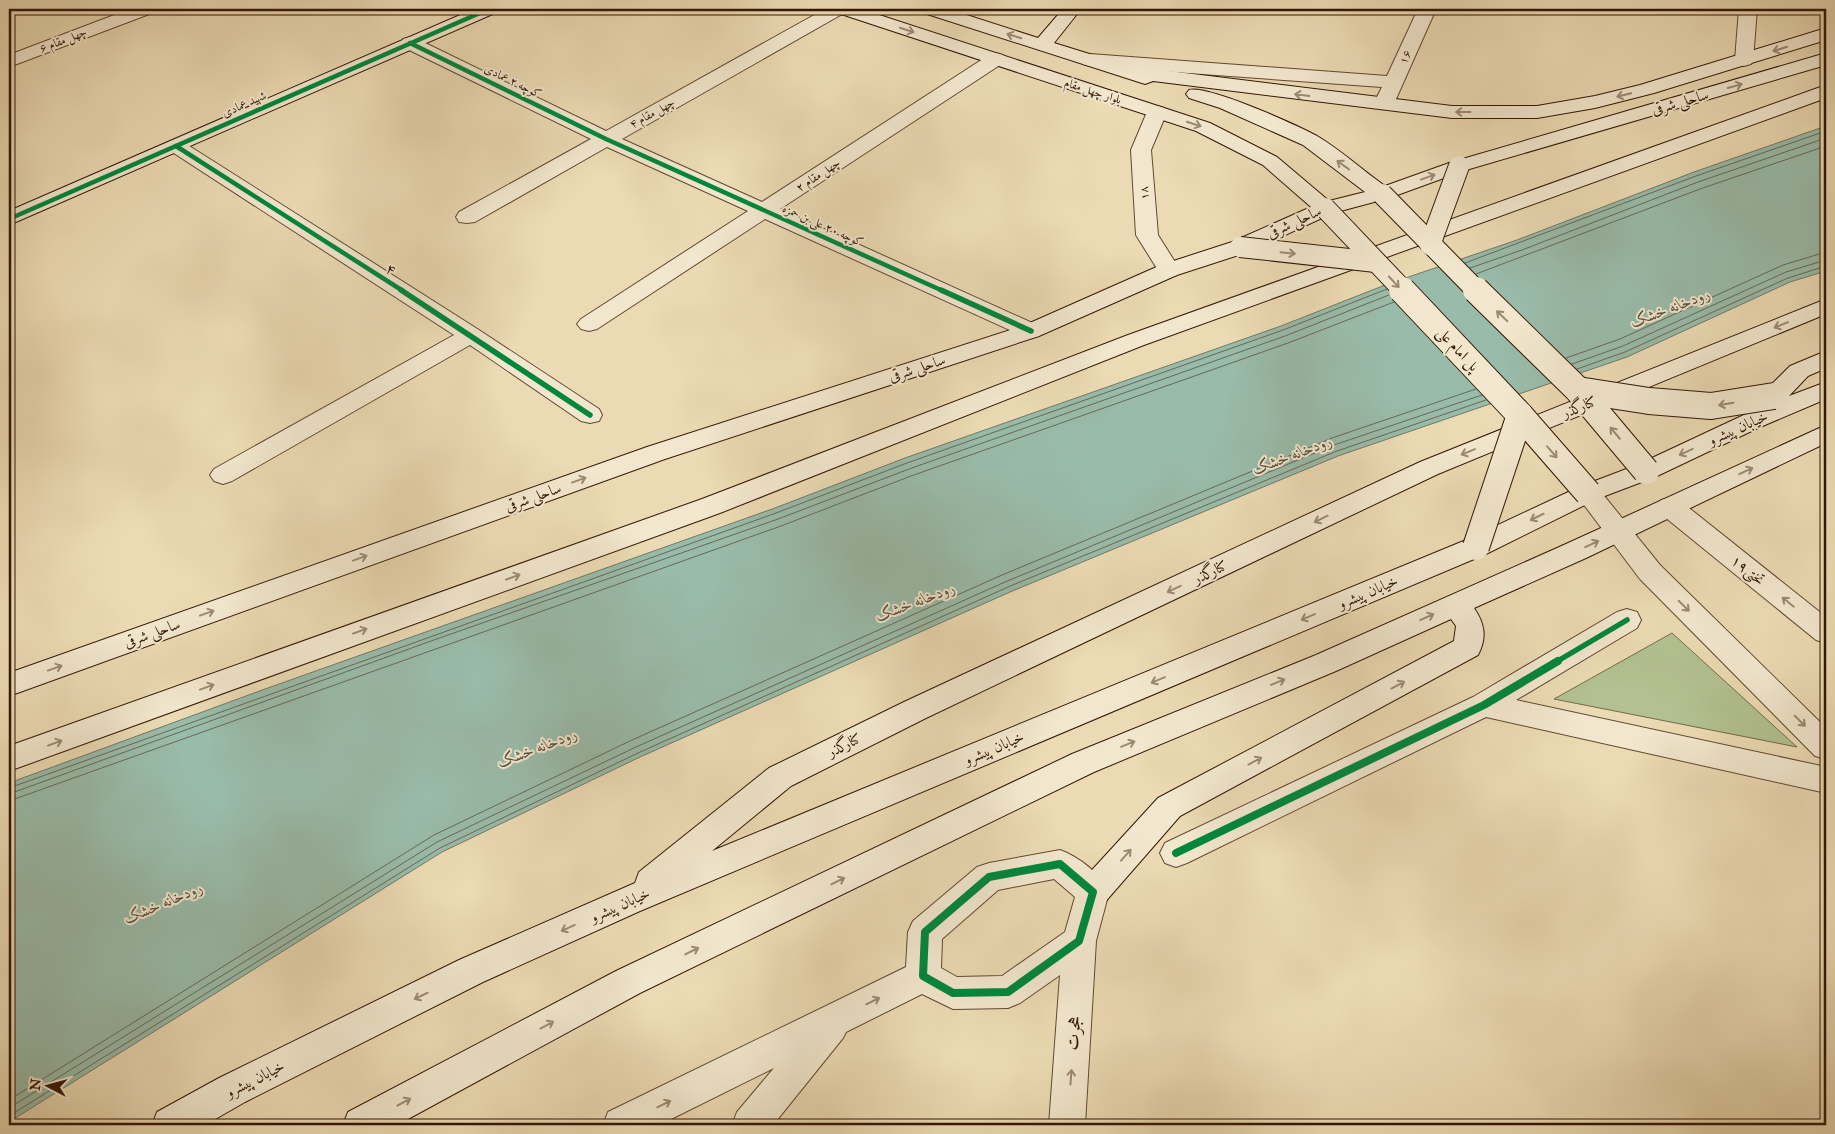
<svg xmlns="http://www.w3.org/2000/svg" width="1835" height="1134" font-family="'IM FELL Great Primer',Amiri,serif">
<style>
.green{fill:#b2c191;stroke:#726c4b}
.water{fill:#99bba9;stroke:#707967}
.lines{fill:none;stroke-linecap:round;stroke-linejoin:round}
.shore{stroke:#666957;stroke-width:1}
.street-casing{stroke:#614830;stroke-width:2}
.secondary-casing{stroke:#331705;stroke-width:2}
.street{fill:#f2e7ce;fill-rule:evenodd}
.secondary{fill:#f2e7ce;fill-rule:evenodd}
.secondary-bridge-far1-casing{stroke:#331705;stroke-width:22;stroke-linecap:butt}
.secondary-bridge-casing{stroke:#331705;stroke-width:28;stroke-linecap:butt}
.secondary-bridge-far1{stroke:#f2e7ce;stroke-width:20}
.secondary-bridge{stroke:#f2e7ce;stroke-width:26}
.cycleway-far2-casing{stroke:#f2e7ce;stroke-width:7}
.cycleway-far1-casing{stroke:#f2e7ce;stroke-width:9}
.cycleway-casing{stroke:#f2e7ce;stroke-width:11}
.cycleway-far2{stroke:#00873e;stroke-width:4.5}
.cycleway-far1{stroke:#00873e;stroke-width:5.5}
.cycleway{stroke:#00873e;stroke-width:8}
.oneway{stroke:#9c8974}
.labels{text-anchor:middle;stroke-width:4;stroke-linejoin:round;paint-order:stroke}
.far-street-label{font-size:12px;fill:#331705;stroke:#f2e7ce}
.street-label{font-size:15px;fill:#331705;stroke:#f2e7ce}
.water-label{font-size:16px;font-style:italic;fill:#57503e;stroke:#f2e7ce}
.near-street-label{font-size:18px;fill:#331705;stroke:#f2e7ce}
</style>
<rect width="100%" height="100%" fill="#ebdab3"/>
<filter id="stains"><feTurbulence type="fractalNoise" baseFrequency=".004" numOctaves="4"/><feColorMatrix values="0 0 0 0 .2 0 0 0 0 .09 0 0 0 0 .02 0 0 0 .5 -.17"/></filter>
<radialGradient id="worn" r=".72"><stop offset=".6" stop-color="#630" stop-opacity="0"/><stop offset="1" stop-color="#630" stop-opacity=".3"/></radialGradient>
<!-- green -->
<path class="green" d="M 1672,633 L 1797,747 L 1554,699 Z"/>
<!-- water -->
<path class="water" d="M 1826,126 L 1826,271 L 1790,282 L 1627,357 L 1338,456 L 1010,592 L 640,757 L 442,852 L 9,1122 L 9,783 L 265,689 L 775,508 L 905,458 L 1281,326 L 1385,285 L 1517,240 L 1694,172 Z"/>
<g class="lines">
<!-- shore -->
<g class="shore">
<path d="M 1465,263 L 1696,176 L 1826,131"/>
<path d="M 1470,268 L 1522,250 L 1698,182 L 1826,138"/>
<path d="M 1476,274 L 1700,189 L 1826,146"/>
<path d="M 1566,358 L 1620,339 L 1783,265 L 1826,252"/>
<path d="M 1572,364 L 1623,346 L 1786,272 L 1826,260"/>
<path d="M 1577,369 L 1625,352 L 1788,278 L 1826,266"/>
<path d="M 9,788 L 776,513 L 907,463 L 1283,330 L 1387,289"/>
<path d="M 9,794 L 431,641 L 778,519 L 909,469 L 1285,336 L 1389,295"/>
<path d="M 9,801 L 781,526 L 911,476 L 1288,343 L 1394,302"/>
<path d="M 9,1100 L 434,835 L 632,740 L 1002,575 L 1332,438 L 1476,389"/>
<path d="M 9,1108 L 437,842 L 636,747 L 1005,582 L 1334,445 L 1482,395"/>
<path d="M 9,1116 L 440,848 L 638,753 L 1008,587 L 1337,451 L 1486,400"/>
</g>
<defs>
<g id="street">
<path d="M 130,9 L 155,9 L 152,13 L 9,67 L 9,55 Z"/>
<path d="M 825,9 L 847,9 L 844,13 L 622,139 L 762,202 L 989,55 L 996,53 L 1003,55 L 1005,59 L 1003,63 L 780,209 L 1039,326 L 1043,331 L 1039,336 L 1031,338 L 1023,336 L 765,219 L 597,329 L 589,331 L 581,329 L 577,324 L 581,319 L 748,211 L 607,147 L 475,222 L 467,223 L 459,222 L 456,217 L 459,212 L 591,139 L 403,47 L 401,43 L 403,39 L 410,37 L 417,39 L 606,131 Z"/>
<path d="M 1418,9 L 1436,9 L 1396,99 L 1393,103 L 1386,105 L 1379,103 L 1376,99 L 1382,87 L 1090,66 L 1083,64 L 1081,60 L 1083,56 L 1090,54 L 1387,76 Z"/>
<path d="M 1739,9 L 1757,9 L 1753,60 L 1751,64 L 1744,66 L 1737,64 L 1735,60 Z"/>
<path d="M 1157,106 L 1164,108 L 1167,112 L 1151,150 L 1158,235 L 1180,270 L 1177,275 L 1169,277 L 1161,275 L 1136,235 L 1131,150 L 1147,112 L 1150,108 Z"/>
<path d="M 176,140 L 183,142 L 479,330 L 599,409 L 602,415 L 599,421 L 590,423 L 581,421 L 470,345 L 232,481 L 223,484 L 214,481 L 210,475 L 214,469 L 454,335 L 169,150 L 166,146 L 169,142 Z"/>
<path d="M 1588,484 L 1597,487 L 1660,565 L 1826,728 L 1826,759 L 1815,756 L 1640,579 L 1575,493 L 1579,487 Z"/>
<path d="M 1670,498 L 1679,500 L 1826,617 L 1826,643 L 1816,640 L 1661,514 L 1657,507 L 1661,500 Z"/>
<path d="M 1627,609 L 1637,612 L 1641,620 L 1637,628 L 1516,700 L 1826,767 L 1826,793 L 1486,717 L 1187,863 L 1176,867 L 1165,863 L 1160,853 L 1165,843 L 1473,697 L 1617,612 Z"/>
<path d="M 1060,850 C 1079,857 1101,874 1109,892 L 1096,941 L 1085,1125 L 1049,1125 L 1060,975 L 1020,1003 L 1008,1008 L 953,1009 L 922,994 L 846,1032 L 843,1038 L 773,1125 L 732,1125 L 737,1112 L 774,1068 L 659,1125 L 603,1125 L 608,1112 L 906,967 L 908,932 L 913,921 L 977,867 L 989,863 ZM 1054,879 L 1075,897 L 1065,932 L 1002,976 L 957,977 L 941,968 L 942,939 L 998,890 Z"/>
</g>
<g id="secondary">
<path d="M 474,9 L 498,9 L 495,13 L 9,225 L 9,211 Z"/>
<path d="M 835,9 L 861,9 L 1210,123 L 1277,157 L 1329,201 L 1365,192 L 1303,145 L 1220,108 L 1189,98 L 1186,94 L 1189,90 C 1208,85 1297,125 1317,136 C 1341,150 1362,170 1385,186 L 1452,162 L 1826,53 L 1826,65 L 1466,170 L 1389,198 L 1333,213 L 1248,252 L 1177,275 L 1039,336 L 665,459 L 9,696 L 9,673 L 647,447 L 1023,326 L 1161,265 L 1232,242 L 1311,207 L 1263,165 L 1196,131 L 838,13 Z"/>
<path d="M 921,9 L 948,9 L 1038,38 L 1063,9 L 1081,9 L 1054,43 L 1128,66 L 1452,106 L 1537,106 L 1595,96 L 1640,85 L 1826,28 L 1826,40 L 1654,93 L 1595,108 L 1537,118 L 1452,118 L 1153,81 L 1145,84 L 924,13 Z"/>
<path d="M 1826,85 L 1826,98 L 1144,345 L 720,513 L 9,771 L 9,746 L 702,499 L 1128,335 Z"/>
<path d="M 1826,299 L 1826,314 L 1438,474 L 926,718 L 791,786 L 712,851 L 1466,540 L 1579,487 L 1637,465 L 1746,414 L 1749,407 L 1790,366 L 1826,351 L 1826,368 L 1808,376 L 1789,396 L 1826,382 L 1826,399 L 1758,428 L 1655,477 L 1597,499 L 1486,554 L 640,911 L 483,982 L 245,1102 L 205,1125 L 152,1125 L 157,1112 L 219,1078 L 459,960 L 635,883 L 639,872 L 769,768 L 904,702 L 1420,462 Z"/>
<path d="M 1826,425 L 1826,443 L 1586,558 L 1474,608 C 1485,624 1487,638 1478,655 L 1180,816 L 1105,902 L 1093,906 L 1081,902 L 1077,892 L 1081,882 L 1158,798 L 1454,641 L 1456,626 L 1451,619 L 1336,671 L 1094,772 L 640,993 L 397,1125 L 343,1125 L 348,1112 L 616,971 L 1072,754 L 1316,655 L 1566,544 Z"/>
</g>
</defs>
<!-- street casing -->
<use href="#street" class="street-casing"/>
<!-- secondary casing -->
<use href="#secondary" class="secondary-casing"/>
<!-- street -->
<use href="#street" class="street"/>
<!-- secondary -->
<use href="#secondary" class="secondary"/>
<defs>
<g id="secondary-bridge-far1">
<path d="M 1382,194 L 1477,291"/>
<path d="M 1325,208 L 1404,291"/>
<path d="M 1430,245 L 1459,166"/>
<path d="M 1240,247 L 1376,262"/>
</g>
<g id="secondary-bridge">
<path d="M 1402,290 L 1520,415 L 1588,493"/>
<path d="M 1476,290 L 1578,390 L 1646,471"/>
<path d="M 1578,390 L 1649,401 L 1711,406 L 1774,396"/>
<path d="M 1476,547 L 1520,415"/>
</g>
</defs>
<!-- secondary-bridge-far1 casing -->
<use href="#secondary-bridge-far1" class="secondary-bridge-far1-casing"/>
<!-- secondary-bridge casing -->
<use href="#secondary-bridge" class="secondary-bridge-casing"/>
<!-- secondary-bridge-far1 -->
<use href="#secondary-bridge-far1" class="secondary-bridge-far1"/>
<!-- secondary-bridge -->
<use href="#secondary-bridge" class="secondary-bridge"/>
<defs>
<g id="cycleway-far2">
<path d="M 410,43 L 606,139 L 943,291"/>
<path d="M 176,146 L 403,291"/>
<path d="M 9,219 L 489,9"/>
</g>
<g id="cycleway-far1">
<path d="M 401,290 L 590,415"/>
<path d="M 941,290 L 1031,331"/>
<path d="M 1556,662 L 1627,620"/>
</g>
<g id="cycleway">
<path d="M 1176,853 L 1484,705 L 1558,661"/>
<path d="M 1060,864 L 1093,892 L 1079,941 L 1008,992 L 953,993 L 923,976 L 925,932 L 989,877 Z"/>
</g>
</defs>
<!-- cycleway-far2 casing -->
<use href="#cycleway-far2" class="cycleway-far2-casing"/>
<!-- cycleway-far1 casing -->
<use href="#cycleway-far1" class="cycleway-far1-casing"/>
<!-- cycleway casing -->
<use href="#cycleway" class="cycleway-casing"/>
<!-- cycleway-far2 -->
<use href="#cycleway-far2" class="cycleway-far2"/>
<!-- cycleway-far1 -->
<use href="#cycleway-far1" class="cycleway-far1"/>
<!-- cycleway -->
<use href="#cycleway" class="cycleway"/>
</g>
<!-- one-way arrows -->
<defs><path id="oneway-shaft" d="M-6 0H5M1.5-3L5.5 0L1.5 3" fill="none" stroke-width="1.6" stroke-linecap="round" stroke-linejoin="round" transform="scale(1.25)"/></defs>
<g class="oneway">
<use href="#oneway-shaft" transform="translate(907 30) rotate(18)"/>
<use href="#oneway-shaft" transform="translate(1014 36) rotate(-162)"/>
<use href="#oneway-shaft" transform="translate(1780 49) rotate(162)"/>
<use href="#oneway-shaft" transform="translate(1735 86) rotate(-15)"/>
<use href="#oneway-shaft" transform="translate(1302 95) rotate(-173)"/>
<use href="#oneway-shaft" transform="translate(1624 95) rotate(166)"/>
<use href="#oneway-shaft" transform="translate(1463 112) rotate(180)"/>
<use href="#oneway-shaft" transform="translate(1194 124) rotate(18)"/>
<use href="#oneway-shaft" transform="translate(1343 165) rotate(-144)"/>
<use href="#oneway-shaft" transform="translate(1428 177) rotate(-20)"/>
<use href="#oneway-shaft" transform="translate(1288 253) rotate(6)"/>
<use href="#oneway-shaft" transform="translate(1394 282) rotate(47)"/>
<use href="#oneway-shaft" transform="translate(1502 316) rotate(-136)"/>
<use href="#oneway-shaft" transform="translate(1781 325) rotate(158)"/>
<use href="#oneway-shaft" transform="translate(1726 404) rotate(171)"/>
<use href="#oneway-shaft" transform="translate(1615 433) rotate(-130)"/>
<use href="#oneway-shaft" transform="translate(1468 452) rotate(158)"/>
<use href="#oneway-shaft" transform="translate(1552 452) rotate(49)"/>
<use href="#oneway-shaft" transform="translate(1686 452) rotate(155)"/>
<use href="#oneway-shaft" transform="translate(1746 471) rotate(-25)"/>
<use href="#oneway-shaft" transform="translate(579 480) rotate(-20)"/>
<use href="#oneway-shaft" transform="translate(1537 517) rotate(154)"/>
<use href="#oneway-shaft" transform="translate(1321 519) rotate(154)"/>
<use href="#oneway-shaft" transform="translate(1592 544) rotate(-25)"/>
<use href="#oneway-shaft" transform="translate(360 558) rotate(-20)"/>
<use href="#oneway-shaft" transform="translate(513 577) rotate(-20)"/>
<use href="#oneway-shaft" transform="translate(1174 589) rotate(155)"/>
<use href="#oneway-shaft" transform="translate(1788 602) rotate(-141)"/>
<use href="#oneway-shaft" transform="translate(1684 606) rotate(45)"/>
<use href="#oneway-shaft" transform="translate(207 613) rotate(-20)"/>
<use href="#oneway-shaft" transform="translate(1308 617) rotate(157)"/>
<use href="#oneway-shaft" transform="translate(1427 617) rotate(-24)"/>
<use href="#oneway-shaft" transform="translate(360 631) rotate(-20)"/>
<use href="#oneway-shaft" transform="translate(55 668) rotate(-20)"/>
<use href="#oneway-shaft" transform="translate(1158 680) rotate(157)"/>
<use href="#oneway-shaft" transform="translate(1278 682) rotate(-22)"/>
<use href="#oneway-shaft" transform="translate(1398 685) rotate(-28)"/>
<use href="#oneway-shaft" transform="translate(207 687) rotate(-20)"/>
<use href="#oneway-shaft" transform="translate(1800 721) rotate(45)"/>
<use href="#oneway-shaft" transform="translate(55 743) rotate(-20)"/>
<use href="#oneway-shaft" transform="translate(1128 744) rotate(-22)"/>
<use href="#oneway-shaft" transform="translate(1255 761) rotate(-28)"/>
<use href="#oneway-shaft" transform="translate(1126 855) rotate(-49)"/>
<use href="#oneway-shaft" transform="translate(838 881) rotate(-26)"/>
<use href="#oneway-shaft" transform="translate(568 928) rotate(156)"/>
<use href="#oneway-shaft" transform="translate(692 951) rotate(-26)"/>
<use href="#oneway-shaft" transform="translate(421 996) rotate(154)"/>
<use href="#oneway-shaft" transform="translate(873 1001) rotate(-26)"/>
<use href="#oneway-shaft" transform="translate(547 1025) rotate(-28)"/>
<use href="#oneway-shaft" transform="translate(1071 1077) rotate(-86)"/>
<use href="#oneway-shaft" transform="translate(404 1102) rotate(-28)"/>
<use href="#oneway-shaft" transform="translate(664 1104) rotate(-26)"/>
</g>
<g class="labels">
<!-- far-street labels -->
<g class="far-street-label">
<text transform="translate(63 40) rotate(-21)" y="4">چهل مقام ۶</text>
<text transform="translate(1405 57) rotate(-66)" y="4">۱۶</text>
<text transform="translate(513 81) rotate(26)" y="4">کوچه ۲ عمادی</text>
<text transform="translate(1093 91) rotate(18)" y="4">بلوار چهل مقام</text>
<text transform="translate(244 104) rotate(-24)" y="4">شهید عمادی</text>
<text transform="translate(652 113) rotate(-29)" y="4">چهل مقام ۴</text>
<text transform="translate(818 175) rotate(-33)" y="4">چهل مقام ۲</text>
<text transform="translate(1144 193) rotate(-94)" y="4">۱۸</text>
<text transform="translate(823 225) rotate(24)" y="4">کوچه ۲۰ علی بن حمزه</text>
</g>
<!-- street labels -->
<g class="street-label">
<text transform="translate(1680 102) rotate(-16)" y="5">ساحلی شرقی</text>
<text transform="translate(1294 222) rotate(-25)" y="5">ساحلی شرقی</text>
<text transform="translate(391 269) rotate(33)" y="5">۴</text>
<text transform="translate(1458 349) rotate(47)" y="5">پل امام علی</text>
<text transform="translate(917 368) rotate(-18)" y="5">ساحلی شرقی</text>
<text transform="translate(1579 407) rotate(-22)" y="5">کنارگذر</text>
<text transform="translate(1738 428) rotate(-24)" y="5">خیابان پیشرو</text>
<text transform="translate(533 497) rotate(-20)" y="5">ساحلی شرقی</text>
<text transform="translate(1748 570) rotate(39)" y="5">تختی۱۹</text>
<text transform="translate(1210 572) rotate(-25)" y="5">کنارگذر</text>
<text transform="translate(1368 592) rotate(-23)" y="5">خیابان پیشرو</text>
<text transform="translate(152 633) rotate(-20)" y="5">ساحلی شرقی</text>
<text transform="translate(844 745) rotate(-26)" y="5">کنارگذر</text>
<text transform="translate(994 748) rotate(-23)" y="5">خیابان پیشرو</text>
<text transform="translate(620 905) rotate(-24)" y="5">خیابان پیشرو</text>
<text transform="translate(255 1079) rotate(-27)" y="5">خیابان پیشرو</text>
</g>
<!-- water labels -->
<g class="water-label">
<text transform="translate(1670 307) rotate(-21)" y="6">رودخانه خشک</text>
<text transform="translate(1292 454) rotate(-21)" y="6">رودخانه خشک</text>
<text transform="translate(915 601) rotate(-21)" y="6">رودخانه خشک</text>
<text transform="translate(537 747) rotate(-21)" y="6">رودخانه خشک</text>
<text transform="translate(163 902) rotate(-23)" y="6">رودخانه خشک</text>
</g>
<!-- near-street labels -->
<g class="near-street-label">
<text transform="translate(1073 1033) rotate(-86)" y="6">هجرت</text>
</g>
</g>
<!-- margin -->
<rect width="1835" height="1134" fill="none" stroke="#ebdab3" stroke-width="30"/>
<rect x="10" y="10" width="1815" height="1114" fill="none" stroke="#331705" stroke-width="2.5"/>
<rect x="15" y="15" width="1805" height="1104" fill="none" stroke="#331705"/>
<!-- north arrow -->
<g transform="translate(48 1086) rotate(276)" stroke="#f2e7ce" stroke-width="4" paint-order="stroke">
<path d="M0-4L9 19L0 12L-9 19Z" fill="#331705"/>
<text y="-8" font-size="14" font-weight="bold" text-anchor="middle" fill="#331705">N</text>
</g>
<rect width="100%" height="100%" filter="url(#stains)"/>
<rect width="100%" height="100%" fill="url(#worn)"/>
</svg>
